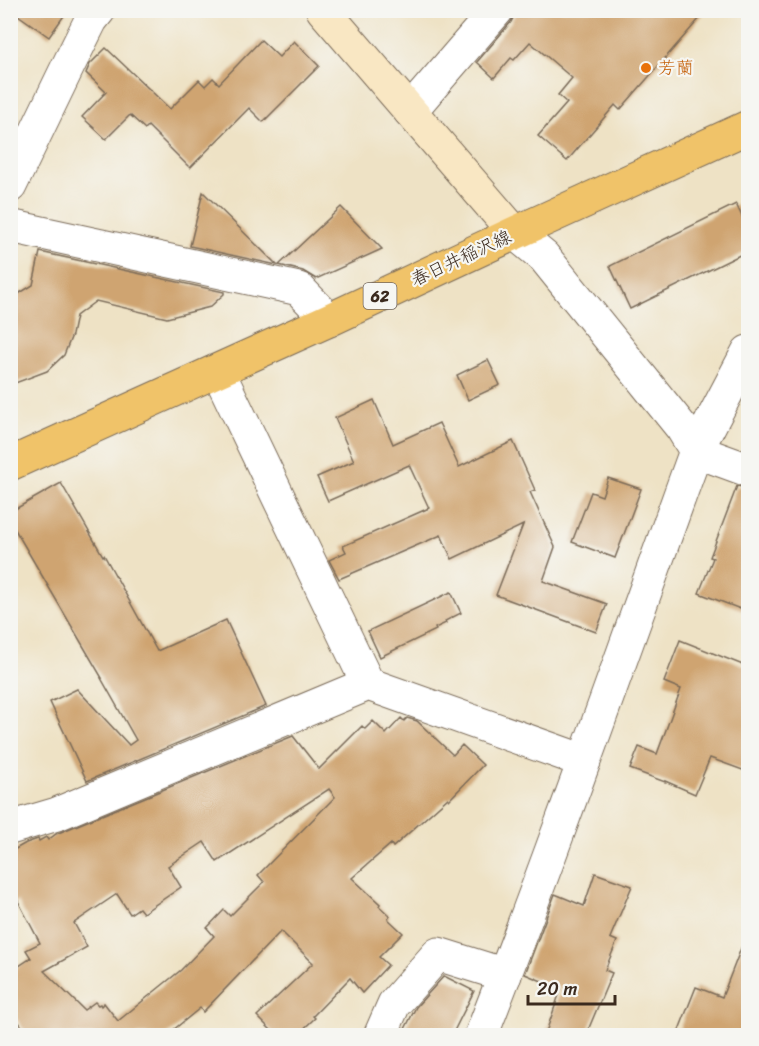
<svg xmlns="http://www.w3.org/2000/svg" width="759" height="1046" font-family="Sriracha,'Klee One',sans-serif">
<style>
.building{fill:#cfa471;fill-rule:evenodd}
.lines{fill:none;stroke-linecap:round;stroke-linejoin:round}
.street-casing{stroke:#7a6a58;stroke-width:35}
.secondary-casing{stroke:#7a6a58;stroke-width:35}
.primary-casing{stroke:#7a6a58;stroke-width:35}
.street{stroke:#fff;stroke-width:33}
.secondary{stroke:#f9e7c3;stroke-width:33}
.primary{stroke:#f0c369;stroke-width:33}
.food-dot{fill:#e8710a;stroke:#f6f6f2;stroke-width:2}
.labels{text-anchor:middle;stroke-width:4.5;stroke-linejoin:round;paint-order:stroke}
.shield{fill:#f6f6f2;stroke:#73675e;stroke-width:1.5}
.shield-label{font-size:16px;font-weight:bold;fill:#3b2a1e}
.food-label{font-size:18px;fill:#c56008;stroke:#f6f6f2;text-anchor:start}
.street-label{font-size:18px;fill:#3b2a1e;stroke:#f6f6f2}
</style>
<rect width="100%" height="100%" fill="#f6f6f2"/>
<filter id="ink" filterUnits="userSpaceOnUse"><feTurbulence type="fractalNoise" baseFrequency=".0167" numOctaves="2"/><feDisplacementMap in="SourceGraphic" scale="12" xChannelSelector="R" yChannelSelector="G"/><feConvolveMatrix kernelMatrix="1 2 1 2 8 2 1 2 1" color-interpolation-filters="sRGB"/></filter>
<filter id="wash" filterUnits="userSpaceOnUse"><feTurbulence type="fractalNoise" baseFrequency=".008" numOctaves="4" result="noise"/><feDisplacementMap in="SourceGraphic" scale="24" xChannelSelector="R" yChannelSelector="G"/><feGaussianBlur stdDeviation="1.35" result="paint"/><feColorMatrix in="noise" values="0 0 0 0 0 0 0 0 0 0 0 0 0 0 0 0 0 1.4 0 .05"/><feComposite in="paint" operator="in"/></filter>
<g filter="url(#wash)">
<rect width="100%" height="100%" fill="#eee2c5"/>
<g id="blocks">
<!-- building -->
<g class="building">
<path d="M 11,10 L 68,10 L 49,37 Z"/>
<path d="M 515,10 L 707,10 L 620,110 L 615,105 L 567,161 L 538,136 L 567,103 L 558,95 L 572,78 L 530,42 L 514,60 L 511,58 L 494,78 L 477,62 L 511,22 L 515,14 Z"/>
<path d="M 261,40 L 279,57 L 294,41 L 319,66 L 263,122 L 249,108 L 190,168 L 148,126 L 145,129 L 130,115 L 106,139 L 82,117 L 106,92 L 86,73 L 90,64 L 106,48 L 170,109 L 199,80 L 205,86 L 213,78 L 219,84 Z"/>
<path d="M 203,192 L 277,265 L 190,246 Z"/>
<path d="M 736,204 L 748,229 L 748,251 L 630,309 L 610,266 Z"/>
<path d="M 341,207 L 382,249 L 316,279 L 303,271 L 279,265 Z"/>
<path d="M 40,252 L 224,292 L 224,294 L 210,307 L 167,318 L 96,301 L 76,316 L 72,335 L 64,355 L 47,371 L 10,385 L 10,299 L 33,285 Z"/>
<path d="M 488,360 L 500,385 L 468,400 L 457,375 Z"/>
<path d="M 374,400 L 393,444 L 439,423 L 459,467 L 513,441 L 535,490 L 530,492 L 555,547 L 543,581 L 607,604 L 596,632 L 496,595 L 523,525 L 452,559 L 441,535 L 339,579 L 329,560 L 346,552 L 343,546 L 429,508 L 409,465 L 328,501 L 317,477 L 354,461 L 335,418 Z"/>
<path d="M 608,478 L 641,489 L 615,558 L 572,542 L 591,492 L 602,496 Z"/>
<path d="M 61,483 L 103,556 L 104,555 L 157,651 L 226,620 L 266,706 L 87,781 L 50,702 L 77,689 L 129,745 L 136,740 L 101,678 L 102,678 L 10,521 L 10,512 Z"/>
<path d="M 737,486 L 748,488 L 748,612 L 699,593 L 713,558 L 710,557 Z"/>
<path d="M 451,592 L 461,613 L 445,621 L 446,623 L 435,628 L 436,630 L 380,657 L 368,631 Z"/>
<path d="M 680,640 L 748,667 L 748,772 L 710,758 L 695,794 L 665,781 L 665,782 L 630,769 L 639,747 L 657,754 L 681,689 L 664,682 Z"/>
<path d="M 401,718 L 404,721 L 407,718 L 417,721 L 453,755 L 462,745 L 483,765 L 449,800 L 448,798 L 393,847 L 391,844 L 352,878 L 380,904 L 379,906 L 390,916 L 388,919 L 403,933 L 379,957 L 388,965 L 362,993 L 350,978 L 313,1016 L 315,1018 L 297,1035 L 276,1035 L 257,1016 L 313,963 L 281,931 L 203,1012 L 200,1008 L 167,1035 L 28,1035 L 10,1010 L 10,972 L 31,958 L 26,950 L 40,943 L 18,901 L 10,905 L 10,852 L 26,843 L 38,839 L 39,841 L 46,837 L 48,840 L 56,834 L 293,736 L 319,769 L 362,726 L 365,729 L 373,721 L 386,734 ZM 329,789 L 335,797 L 258,875 L 264,882 L 230,916 L 224,910 L 207,928 L 214,936 L 181,970 L 118,1021 L 104,1003 L 101,1006 L 100,1004 L 98,1005 L 95,1002 L 84,1010 L 44,971 L 87,947 L 74,923 L 117,894 L 130,914 L 139,908 L 143,913 L 181,887 L 168,866 L 204,842 L 217,862 Z"/>
<path d="M 595,873 L 632,886 L 610,938 L 617,941 L 605,970 L 612,973 L 586,1035 L 545,1035 L 561,989 L 525,974 L 555,894 L 584,906 Z"/>
<path d="M 747,933 L 748,933 L 748,1035 L 677,1035 L 696,987 L 722,997 Z"/>
<path d="M 444,976 L 474,991 L 452,1035 L 402,1035 L 416,1007 Z"/>
</g>
</g>
</g>
<g filter="url(#ink)">
<use href="#blocks" fill-opacity="0" stroke="#7a6a58" stroke-width="1.5"/>
<g class="lines">
<defs>
<g id="street">
<path d="M 410,111 L 497,10"/>
<path d="M 10,186 L 70,62 L 91,20 L 99,10"/>
<path d="M 10,226 L 299,289 L 329,320"/>
<path d="M 748,352 L 696,451 L 748,470"/>
<path d="M 218,371 L 368,684"/>
<path d="M 10,828 L 57,814 L 368,684 L 584,761"/>
<path d="M 380,1036 L 394,1004 L 438,954 L 505,975"/>
<path d="M 481,1036 C 557,842 625,646 696,451 L 682,428 L 544,257 L 515,233"/>
</g>
<path id="secondary" d="M 323,10 L 515,233"/>
<path id="primary" d="M 10,464 L 329,320 L 515,233 L 748,127"/>
</defs>
<!-- street casing -->
<use href="#street" class="street-casing"/>
<!-- secondary casing -->
<use href="#secondary" class="secondary-casing"/>
<!-- primary casing -->
<use href="#primary" class="primary-casing"/>
<!-- street -->
<use href="#street" class="street"/>
<!-- secondary -->
<use href="#secondary" class="secondary"/>
<!-- primary -->
<use href="#primary" class="primary"/>
</g>
</g>
<!-- markers -->
<circle class="food-dot" cx="646" cy="68" r="6"/>
<g class="labels">
<!-- shield labels -->
<rect class="shield" x="363.5" y="283" width="33" height="26" rx="4.5"/>
<g class="shield-label">
<text x="380" y="302">62</text>
</g>
<!-- food labels -->
<g class="food-label">
<text x="658" y="74">芳蘭</text>
</g>
<!-- street labels -->
<g class="street-label">
<text transform="translate(461 258) rotate(-25)" y="6">春日井稲沢線</text>
</g>
</g>
<!-- margin -->
<rect width="759" height="1046" fill="none" stroke="#f6f6f2" stroke-width="36"/>
<!-- scale -->
<path d="M528 995v9h87v-9" fill="none" stroke="#3b2a1e" stroke-width="3"/>
<text x="537" y="995" font-size="18" fill="#3b2a1e" stroke="#f6f6f2" stroke-width="4.5" paint-order="stroke">20 m</text>
</svg>
